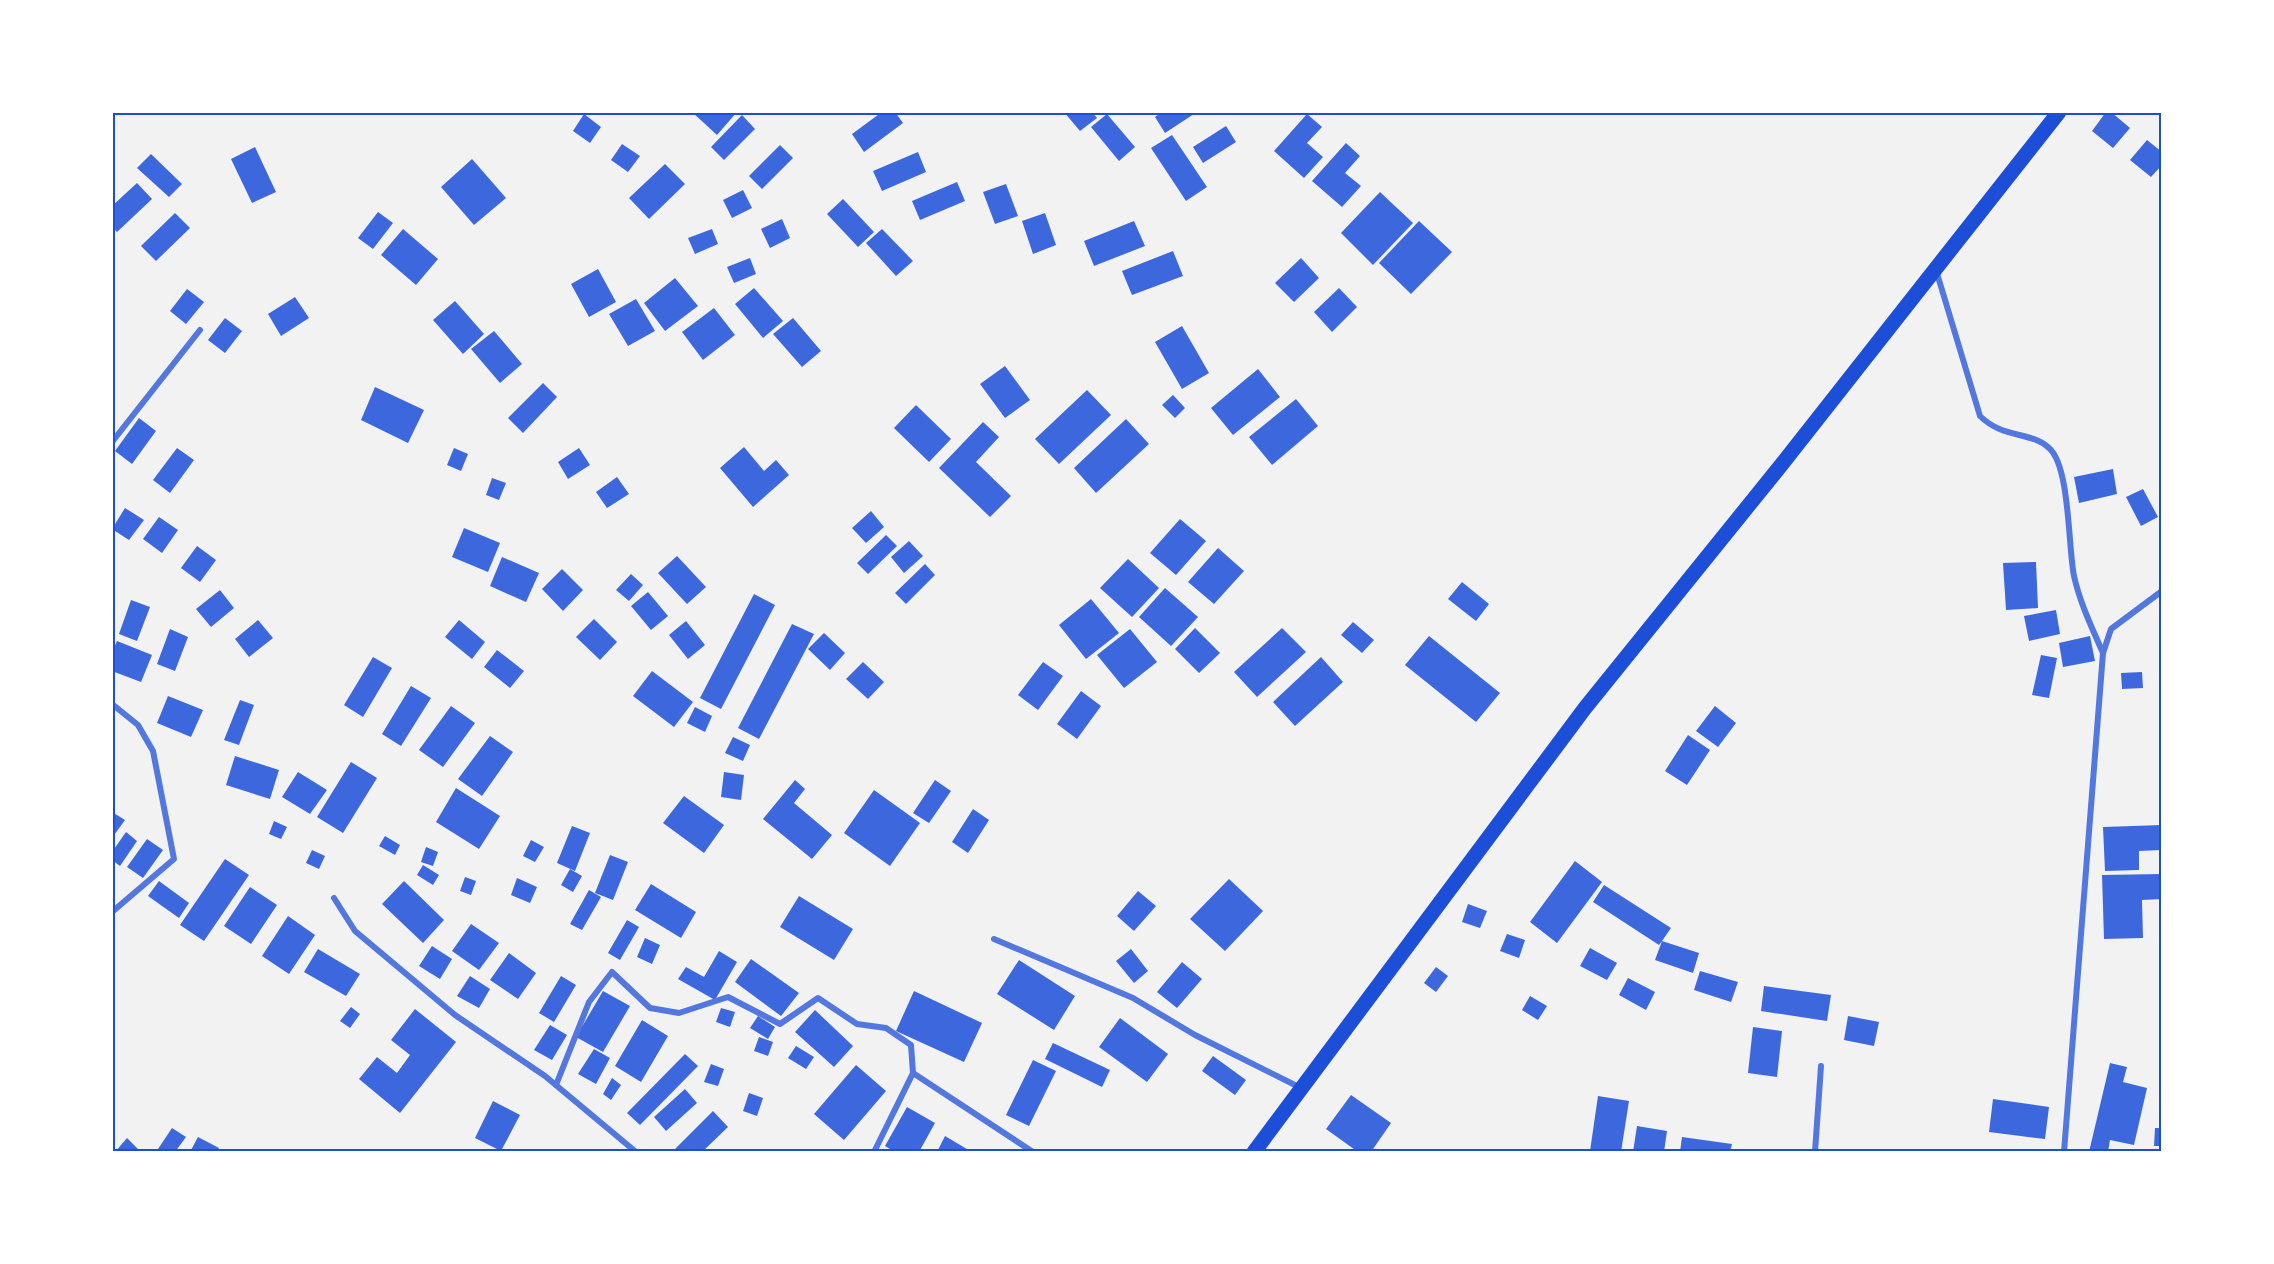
<svg xmlns="http://www.w3.org/2000/svg" width="2274" height="1264" font-family="Quicksand,sans-serif">
<style>
.building{fill:#3d67dc}
.lines{fill:none;stroke-linecap:round;stroke-linejoin:round}
.minor{stroke:#5277de;stroke-width:6}
.primary{stroke:#1d4ed8;stroke-width:15}
.neatline{fill:none;stroke:#1d4ed8;stroke-width:2}
</style>
<rect width="100%" height="100%" fill="#f2f2f2"/>
<!-- building -->
<g class="building">
<path d="M 692,112 L 737,112 L 717,135 Z"/>
<path d="M 882,112 L 895,112 L 903,123 L 864,152 L 852,134 Z"/>
<path d="M 1064,112 L 1092,112 L 1097,118 L 1080,131 Z"/>
<path d="M 1162,112 L 1197,112 L 1165,133 L 1155,117 Z"/>
<path d="M 2106,112 L 2111,112 L 2130,128 L 2113,148 L 2092,131 Z"/>
<path d="M 584,114 L 601,127 L 590,143 L 573,131 Z"/>
<path d="M 1107,114 L 1135,147 L 1119,161 L 1091,127 Z"/>
<path d="M 1307,114 L 1322,127 L 1307,143 L 1323,157 L 1304,178 L 1274,151 Z"/>
<path d="M 742,115 L 755,129 L 724,160 L 711,147 Z"/>
<path d="M 1226,126 L 1236,142 L 1203,163 L 1193,147 Z"/>
<path d="M 1172,135 L 1207,187 L 1186,201 L 1151,148 Z"/>
<path d="M 2147,140 L 2162,152 L 2162,165 L 2151,177 L 2130,160 Z"/>
<path d="M 1346,143 L 1360,156 L 1345,173 L 1361,186 L 1342,207 L 1312,181 Z"/>
<path d="M 622,144 L 640,156 L 628,172 L 611,160 Z"/>
<path d="M 780,145 L 793,158 L 762,189 L 749,176 Z"/>
<path d="M 255,147 L 276,192 L 252,203 L 231,159 Z"/>
<path d="M 918,152 L 926,172 L 882,191 L 873,171 Z"/>
<path d="M 151,154 L 182,184 L 169,197 L 137,168 Z"/>
<path d="M 472,159 L 506,198 L 474,225 L 441,187 Z"/>
<path d="M 665,164 L 685,184 L 649,219 L 629,198 Z"/>
<path d="M 957,182 L 965,201 L 920,220 L 912,201 Z"/>
<path d="M 137,183 L 152,199 L 117,232 L 112,227 L 112,206 Z"/>
<path d="M 1006,184 L 1018,216 L 995,224 L 983,192 Z"/>
<path d="M 743,190 L 752,208 L 732,218 L 723,200 Z"/>
<path d="M 1380,192 L 1413,223 L 1373,265 L 1341,233 Z"/>
<path d="M 843,199 L 874,232 L 858,247 L 827,214 Z"/>
<path d="M 378,212 L 393,223 L 373,249 L 358,238 Z"/>
<path d="M 175,213 L 190,228 L 156,261 L 141,246 Z"/>
<path d="M 1045,213 L 1056,245 L 1033,254 L 1022,221 Z"/>
<path d="M 782,219 L 790,238 L 770,248 L 761,229 Z"/>
<path d="M 1134,221 L 1145,246 L 1094,266 L 1084,241 Z"/>
<path d="M 1419,221 L 1452,252 L 1411,294 L 1379,263 Z"/>
<path d="M 403,229 L 438,259 L 416,285 L 381,255 Z"/>
<path d="M 712,229 L 718,244 L 695,254 L 688,238 Z"/>
<path d="M 882,229 L 913,261 L 896,276 L 866,243 Z"/>
<path d="M 1173,251 L 1183,276 L 1132,295 L 1122,271 Z"/>
<path d="M 750,258 L 756,274 L 734,283 L 727,267 Z"/>
<path d="M 1301,258 L 1319,278 L 1294,302 L 1275,283 Z"/>
<path d="M 598,269 L 616,302 L 589,317 L 571,284 Z"/>
<path d="M 675,278 L 698,306 L 665,331 L 644,303 Z"/>
<path d="M 754,288 L 783,321 L 763,338 L 735,304 Z"/>
<path d="M 1339,288 L 1357,307 L 1332,332 L 1314,312 Z"/>
<path d="M 187,289 L 204,302 L 186,324 L 170,311 Z"/>
<path d="M 295,297 L 309,318 L 281,336 L 268,314 Z"/>
<path d="M 636,299 L 655,331 L 628,346 L 609,314 Z"/>
<path d="M 455,301 L 484,334 L 463,354 L 433,320 Z"/>
<path d="M 714,308 L 735,335 L 703,360 L 682,332 Z"/>
<path d="M 225,318 L 242,331 L 225,353 L 208,340 Z"/>
<path d="M 793,318 L 821,351 L 802,367 L 773,334 Z"/>
<path d="M 1182,326 L 1209,373 L 1182,389 L 1155,342 Z"/>
<path d="M 494,331 L 522,364 L 500,383 L 471,349 Z"/>
<path d="M 1005,366 L 1030,400 L 1005,418 L 980,384 Z"/>
<path d="M 1258,369 L 1280,397 L 1233,435 L 1211,408 Z"/>
<path d="M 543,383 L 557,397 L 523,433 L 508,418 Z"/>
<path d="M 375,387 L 424,410 L 408,443 L 361,420 Z"/>
<path d="M 1087,390 L 1111,415 L 1059,464 L 1035,439 Z"/>
<path d="M 1173,395 L 1185,408 L 1175,418 L 1162,405 Z"/>
<path d="M 1296,399 L 1318,426 L 1272,465 L 1249,437 Z"/>
<path d="M 916,405 L 951,439 L 929,462 L 894,428 Z"/>
<path d="M 139,418 L 156,431 L 132,464 L 115,451 Z"/>
<path d="M 1126,419 L 1149,444 L 1096,493 L 1074,468 Z"/>
<path d="M 983,422 L 999,437 L 976,462 L 1011,496 L 990,517 L 939,468 Z"/>
<path d="M 744,447 L 764,471 L 776,460 L 789,475 L 753,507 L 720,468 Z"/>
<path d="M 177,448 L 194,460 L 170,493 L 153,480 Z"/>
<path d="M 454,448 L 468,454 L 461,471 L 447,465 Z"/>
<path d="M 579,448 L 590,465 L 568,479 L 558,462 Z"/>
<path d="M 2113,469 L 2117,494 L 2079,503 L 2074,477 Z"/>
<path d="M 617,477 L 629,494 L 607,508 L 596,492 Z"/>
<path d="M 492,478 L 506,483 L 499,500 L 486,495 Z"/>
<path d="M 2143,489 L 2158,517 L 2141,526 L 2126,497 Z"/>
<path d="M 125,508 L 144,520 L 129,540 L 112,529 Z"/>
<path d="M 871,511 L 884,527 L 866,543 L 852,528 Z"/>
<path d="M 159,517 L 178,530 L 162,553 L 143,539 Z"/>
<path d="M 1180,519 L 1206,541 L 1176,575 L 1150,553 Z"/>
<path d="M 464,528 L 500,543 L 488,572 L 452,557 Z"/>
<path d="M 886,535 L 897,546 L 868,574 L 857,563 Z"/>
<path d="M 909,541 L 923,556 L 904,573 L 891,557 Z"/>
<path d="M 197,546 L 216,560 L 200,582 L 181,568 Z"/>
<path d="M 1218,548 L 1244,571 L 1214,604 L 1188,582 Z"/>
<path d="M 677,556 L 706,587 L 687,604 L 658,573 Z"/>
<path d="M 502,557 L 539,573 L 526,602 L 490,586 Z"/>
<path d="M 1128,559 L 1159,588 L 1132,617 L 1100,588 Z"/>
<path d="M 2036,562 L 2038,608 L 2006,610 L 2003,563 Z"/>
<path d="M 925,564 L 935,575 L 906,604 L 895,593 Z"/>
<path d="M 562,569 L 583,590 L 563,611 L 542,589 Z"/>
<path d="M 631,574 L 643,585 L 629,601 L 616,590 Z"/>
<path d="M 1462,582 L 1489,604 L 1476,621 L 1448,599 Z"/>
<path d="M 1165,588 L 1198,617 L 1171,646 L 1139,617 Z"/>
<path d="M 220,590 L 234,608 L 211,627 L 196,609 Z"/>
<path d="M 648,592 L 668,616 L 651,630 L 631,606 Z"/>
<path d="M 754,594 L 775,605 L 721,709 L 700,698 Z"/>
<path d="M 1091,599 L 1119,633 L 1086,659 L 1059,625 Z"/>
<path d="M 131,600 L 150,607 L 137,641 L 119,634 Z"/>
<path d="M 2056,610 L 2060,634 L 2029,641 L 2024,616 Z"/>
<path d="M 594,619 L 617,642 L 600,660 L 576,637 Z"/>
<path d="M 258,620 L 273,638 L 249,657 L 235,639 Z"/>
<path d="M 459,620 L 485,642 L 472,659 L 445,637 Z"/>
<path d="M 686,621 L 705,645 L 688,659 L 669,635 Z"/>
<path d="M 1353,622 L 1374,640 L 1362,653 L 1341,635 Z"/>
<path d="M 792,624 L 814,634 L 759,739 L 738,728 Z"/>
<path d="M 1195,628 L 1220,653 L 1199,673 L 1175,649 Z"/>
<path d="M 1282,628 L 1306,652 L 1257,697 L 1234,672 Z"/>
<path d="M 170,629 L 188,637 L 175,671 L 157,664 Z"/>
<path d="M 1130,629 L 1157,662 L 1124,688 L 1097,655 Z"/>
<path d="M 824,633 L 845,653 L 830,670 L 808,649 Z"/>
<path d="M 1429,636 L 1500,693 L 1476,722 L 1405,665 Z"/>
<path d="M 2090,636 L 2095,661 L 2063,667 L 2059,643 Z"/>
<path d="M 117,641 L 152,655 L 141,682 L 112,671 L 112,652 Z"/>
<path d="M 497,650 L 524,671 L 510,688 L 484,667 Z"/>
<path d="M 2041,655 L 2057,658 L 2049,698 L 2032,695 Z"/>
<path d="M 373,657 L 392,668 L 363,717 L 344,705 Z"/>
<path d="M 1321,657 L 1343,682 L 1295,726 L 1273,702 Z"/>
<path d="M 863,662 L 884,682 L 868,699 L 846,679 Z"/>
<path d="M 1043,662 L 1063,676 L 1038,710 L 1018,695 Z"/>
<path d="M 652,671 L 693,702 L 674,727 L 633,696 Z"/>
<path d="M 2142,672 L 2143,688 L 2122,689 L 2121,673 Z"/>
<path d="M 411,686 L 431,698 L 401,746 L 382,734 Z"/>
<path d="M 1081,691 L 1101,706 L 1077,739 L 1057,724 Z"/>
<path d="M 168,696 L 203,710 L 191,737 L 157,723 Z"/>
<path d="M 240,700 L 254,705 L 239,745 L 224,740 Z"/>
<path d="M 451,706 L 475,723 L 443,767 L 419,750 Z"/>
<path d="M 1715,706 L 1736,723 L 1718,747 L 1696,731 Z"/>
<path d="M 695,707 L 712,716 L 705,732 L 687,723 Z"/>
<path d="M 1688,735 L 1710,750 L 1687,785 L 1665,771 Z"/>
<path d="M 490,736 L 513,752 L 482,796 L 458,779 Z"/>
<path d="M 733,737 L 750,745 L 743,761 L 725,753 Z"/>
<path d="M 235,756 L 279,770 L 270,799 L 226,785 Z"/>
<path d="M 351,762 L 377,778 L 343,833 L 317,817 Z"/>
<path d="M 298,772 L 327,790 L 310,814 L 282,797 Z"/>
<path d="M 724,772 L 744,775 L 741,800 L 721,797 Z"/>
<path d="M 795,780 L 805,789 L 794,803 L 832,835 L 812,859 L 763,819 Z"/>
<path d="M 935,780 L 951,791 L 929,823 L 913,813 Z"/>
<path d="M 456,788 L 500,816 L 479,849 L 436,822 Z"/>
<path d="M 874,790 L 920,823 L 890,866 L 844,833 Z"/>
<path d="M 684,796 L 724,825 L 704,853 L 663,823 Z"/>
<path d="M 973,809 L 989,820 L 968,853 L 952,842 Z"/>
<path d="M 112,812 L 125,820 L 112,838 Z"/>
<path d="M 274,821 L 287,827 L 281,839 L 269,834 Z"/>
<path d="M 2162,825 L 2162,850 L 2139,851 L 2139,870 L 2105,871 L 2103,827 Z"/>
<path d="M 572,826 L 590,833 L 575,871 L 557,863 Z"/>
<path d="M 126,832 L 137,841 L 120,866 L 112,860 L 112,852 Z"/>
<path d="M 385,836 L 400,845 L 395,855 L 379,846 Z"/>
<path d="M 147,839 L 163,850 L 143,878 L 127,867 Z"/>
<path d="M 531,840 L 544,847 L 535,862 L 523,856 Z"/>
<path d="M 426,847 L 438,852 L 433,866 L 421,862 Z"/>
<path d="M 312,850 L 325,856 L 319,869 L 306,863 Z"/>
<path d="M 610,855 L 628,862 L 613,900 L 595,893 Z"/>
<path d="M 225,859 L 249,875 L 204,941 L 180,925 Z"/>
<path d="M 1575,861 L 1602,882 L 1557,943 L 1530,922 Z"/>
<path d="M 423,865 L 439,875 L 433,885 L 417,875 Z"/>
<path d="M 570,869 L 582,876 L 573,892 L 561,885 Z"/>
<path d="M 2162,874 L 2162,899 L 2142,900 L 2143,938 L 2104,939 L 2102,875 Z"/>
<path d="M 465,877 L 476,881 L 471,895 L 460,891 Z"/>
<path d="M 517,878 L 537,887 L 530,903 L 511,895 Z"/>
<path d="M 1229,879 L 1263,911 L 1225,951 L 1190,919 Z"/>
<path d="M 159,881 L 189,903 L 179,918 L 148,896 Z"/>
<path d="M 404,881 L 444,920 L 423,943 L 382,904 Z"/>
<path d="M 651,884 L 696,912 L 681,938 L 635,910 Z"/>
<path d="M 1604,885 L 1671,928 L 1662,941 L 1699,953 L 1693,973 L 1655,960 L 1662,941 L 1659,945 L 1593,902 Z"/>
<path d="M 250,887 L 277,905 L 251,944 L 224,926 Z"/>
<path d="M 589,890 L 601,897 L 582,930 L 570,924 Z"/>
<path d="M 1138,891 L 1156,906 L 1134,931 L 1117,916 Z"/>
<path d="M 799,896 L 853,929 L 834,960 L 780,927 Z"/>
<path d="M 1468,904 L 1487,911 L 1480,928 L 1462,922 Z"/>
<path d="M 288,916 L 315,935 L 289,974 L 262,956 Z"/>
<path d="M 627,920 L 639,927 L 620,960 L 608,953 Z"/>
<path d="M 471,924 L 499,943 L 479,970 L 452,951 Z"/>
<path d="M 1507,934 L 1525,940 L 1519,958 L 1500,951 Z"/>
<path d="M 645,938 L 660,945 L 652,964 L 637,957 Z"/>
<path d="M 432,946 L 452,959 L 440,979 L 419,966 Z"/>
<path d="M 1590,948 L 1617,963 L 1607,980 L 1580,966 Z"/>
<path d="M 318,949 L 360,974 L 346,996 L 304,972 Z"/>
<path d="M 1131,949 L 1148,971 L 1134,983 L 1116,961 Z"/>
<path d="M 719,951 L 737,962 L 715,1000 L 678,979 L 686,967 L 704,977 Z"/>
<path d="M 509,953 L 536,973 L 518,999 L 490,980 Z"/>
<path d="M 751,959 L 799,993 L 781,1016 L 735,982 Z"/>
<path d="M 1019,960 L 1075,996 L 1054,1030 L 997,994 Z"/>
<path d="M 1182,962 L 1202,979 L 1177,1008 L 1157,992 Z"/>
<path d="M 1436,967 L 1448,976 L 1436,992 L 1424,983 Z"/>
<path d="M 1700,971 L 1738,982 L 1731,1002 L 1694,990 Z"/>
<path d="M 470,976 L 490,989 L 479,1008 L 457,996 Z"/>
<path d="M 561,976 L 576,985 L 554,1022 L 539,1013 Z"/>
<path d="M 1628,978 L 1655,992 L 1646,1010 L 1619,995 Z"/>
<path d="M 1764,986 L 1831,995 L 1827,1021 L 1761,1011 Z"/>
<path d="M 603,991 L 630,1006 L 603,1052 L 576,1037 Z"/>
<path d="M 914,991 L 982,1023 L 964,1062 L 896,1031 Z"/>
<path d="M 1530,996 L 1547,1006 L 1538,1020 L 1522,1010 Z"/>
<path d="M 351,1007 L 360,1014 L 350,1028 L 340,1021 Z"/>
<path d="M 721,1008 L 735,1012 L 730,1027 L 716,1022 Z"/>
<path d="M 415,1009 L 456,1042 L 400,1113 L 359,1079 L 377,1057 L 397,1073 L 410,1055 L 391,1040 Z"/>
<path d="M 815,1010 L 853,1046 L 834,1067 L 795,1032 Z"/>
<path d="M 758,1016 L 775,1027 L 768,1039 L 750,1028 Z"/>
<path d="M 1848,1016 L 1879,1022 L 1874,1046 L 1844,1040 Z"/>
<path d="M 1120,1018 L 1168,1054 L 1147,1082 L 1099,1047 Z"/>
<path d="M 642,1020 L 668,1036 L 641,1082 L 615,1066 Z"/>
<path d="M 550,1025 L 567,1035 L 552,1060 L 534,1050 Z"/>
<path d="M 1753,1027 L 1782,1031 L 1777,1077 L 1748,1073 Z"/>
<path d="M 759,1037 L 773,1042 L 768,1056 L 754,1051 Z"/>
<path d="M 1053,1043 L 1110,1070 L 1102,1087 L 1045,1059 Z"/>
<path d="M 796,1046 L 814,1057 L 806,1069 L 788,1058 Z"/>
<path d="M 594,1049 L 610,1058 L 596,1084 L 578,1074 Z"/>
<path d="M 685,1054 L 698,1066 L 640,1125 L 627,1113 Z"/>
<path d="M 1213,1056 L 1246,1080 L 1235,1095 L 1202,1071 Z"/>
<path d="M 1033,1060 L 1056,1071 L 1029,1126 L 1006,1115 Z"/>
<path d="M 2110,1063 L 2127,1067 L 2123,1082 L 2147,1088 L 2134,1145 L 2110,1140 L 2108,1152 L 2089,1152 Z"/>
<path d="M 711,1064 L 724,1069 L 718,1086 L 704,1082 Z"/>
<path d="M 856,1065 L 886,1091 L 844,1140 L 814,1114 Z"/>
<path d="M 612,1078 L 621,1085 L 611,1100 L 603,1094 Z"/>
<path d="M 685,1089 L 697,1103 L 666,1131 L 654,1117 Z"/>
<path d="M 749,1093 L 763,1098 L 757,1116 L 743,1111 Z"/>
<path d="M 1351,1095 L 1391,1123 L 1371,1152 L 1358,1152 L 1326,1129 Z"/>
<path d="M 1598,1096 L 1629,1101 L 1621,1152 L 1590,1151 Z"/>
<path d="M 1993,1099 L 2049,1107 L 2045,1139 L 1989,1132 Z"/>
<path d="M 493,1101 L 520,1115 L 501,1151 L 475,1138 Z"/>
<path d="M 907,1107 L 935,1123 L 919,1152 L 895,1152 L 885,1146 Z"/>
<path d="M 713,1111 L 728,1127 L 702,1152 L 675,1152 L 674,1150 Z"/>
<path d="M 1637,1126 L 1667,1131 L 1664,1152 L 1633,1152 Z"/>
<path d="M 172,1128 L 186,1137 L 175,1152 L 156,1152 Z"/>
<path d="M 2155,1128 L 2162,1128 L 2162,1146 L 2154,1146 Z"/>
<path d="M 945,1136 L 972,1152 L 937,1152 Z"/>
<path d="M 198,1137 L 219,1148 L 217,1152 L 190,1152 Z"/>
<path d="M 1682,1137 L 1732,1144 L 1730,1152 L 1680,1152 Z"/>
<path d="M 127,1138 L 141,1152 L 115,1152 Z"/>
</g>
<g class="lines">
<!-- minor -->
<g class="minor">
<path d="M 1936,270 L 1980,416 C 2003,439 2031,431 2049,448 C 2070,466 2068,546 2074,576 C 2080,603 2092,628 2103,653"/>
<path d="M 112,442 L 200,330"/>
<path d="M 112,704 L 138,725 L 153,751 L 174,859 L 112,912"/>
<path d="M 334,898 L 355,931 L 455,1015 L 545,1076 L 636,1152"/>
<path d="M 994,939 L 1133,998 L 1195,1035 L 1301,1088"/>
<path d="M 556,1085 L 589,1002 L 612,972 L 650,1008 L 679,1013 L 728,997 L 780,1024 L 818,998 L 857,1024 L 886,1028 L 911,1045 L 913,1073 L 1033,1152"/>
<path d="M 874,1152 L 913,1073"/>
<path d="M 1815,1152 L 1821,1066"/>
<path d="M 2064,1152 L 2103,653 L 2111,629 L 2162,591"/>
</g>
<!-- primary -->
<path class="primary" d="M 1254,1152 L 1585,708 L 1782,464 L 2059,112"/>
</g>
<!-- border -->
<rect width="2274" height="1264" fill="none" stroke="#ffffff" stroke-width="228"/>
<rect x="114" y="114" width="2046" height="1036" class="neatline"/>
</svg>
